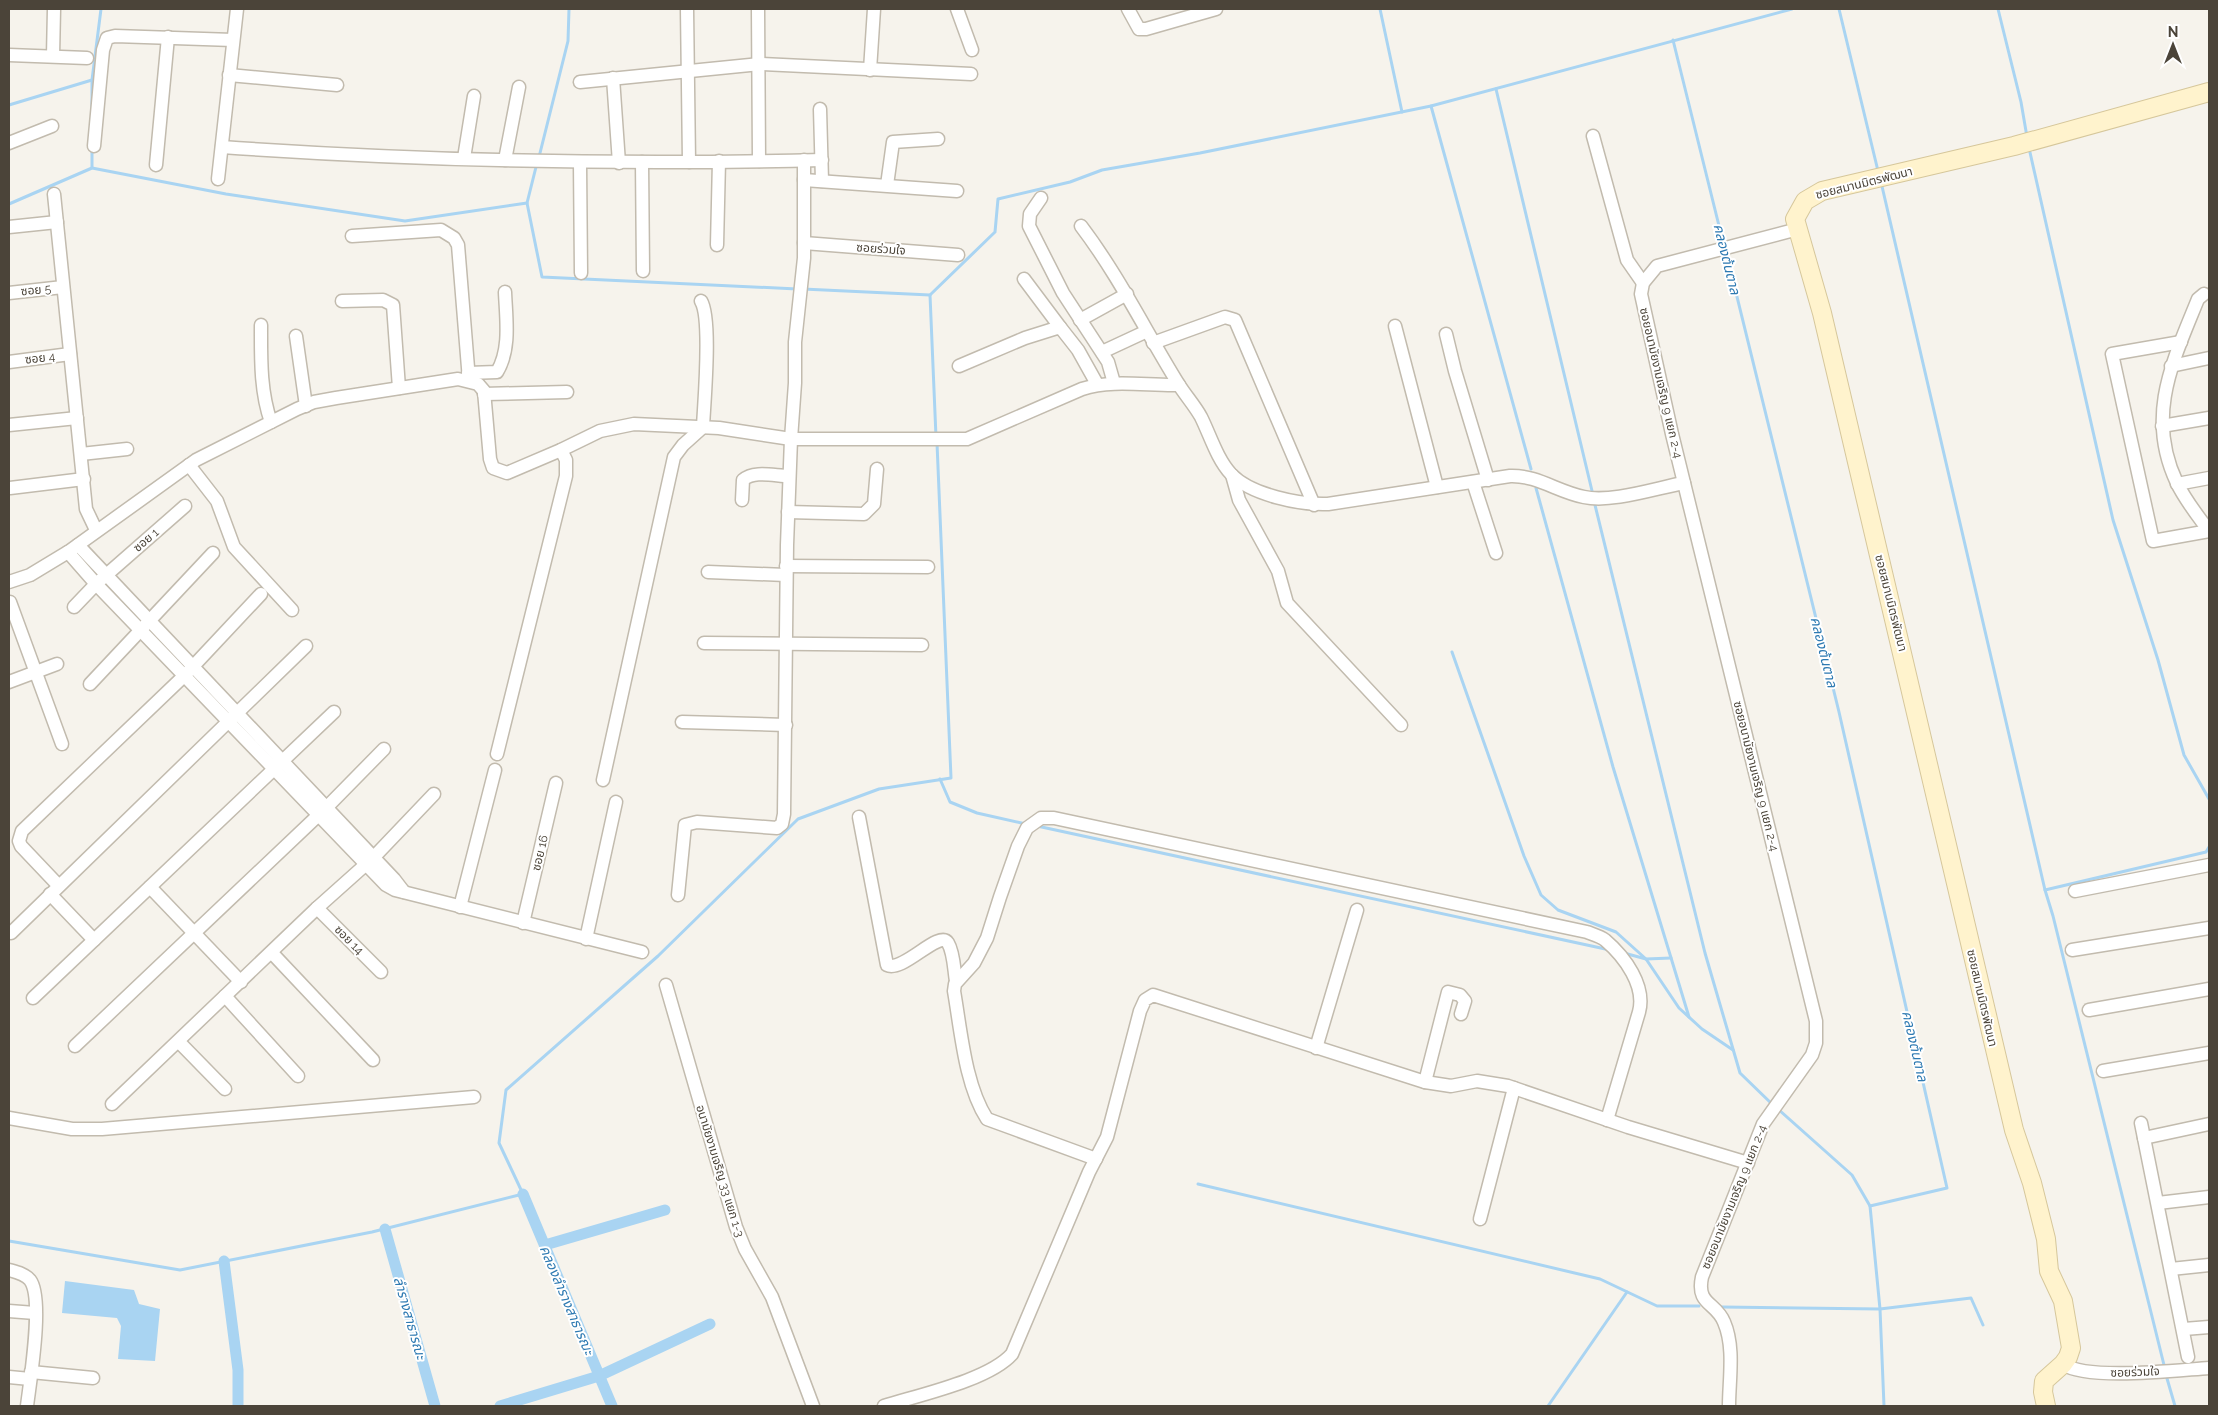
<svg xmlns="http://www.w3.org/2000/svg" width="2218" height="1415" font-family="Raleway,'Noto Sans Thai',sans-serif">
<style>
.water{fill:#a9d4f2}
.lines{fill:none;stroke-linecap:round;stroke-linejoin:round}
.stream{stroke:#a9d4f2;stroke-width:3}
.canal{stroke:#a9d4f2;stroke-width:11}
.street-casing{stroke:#c2bbae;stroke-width:15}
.secondary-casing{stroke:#d6c79b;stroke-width:20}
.street{stroke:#fff;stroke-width:12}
.secondary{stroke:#fff3cd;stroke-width:18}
.labels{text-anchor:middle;stroke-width:4;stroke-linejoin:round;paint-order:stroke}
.street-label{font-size:12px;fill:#4b4439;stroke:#fff}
.water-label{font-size:14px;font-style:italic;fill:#2e7ab2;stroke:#fff}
</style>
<rect width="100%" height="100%" fill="#f6f3ec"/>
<!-- water -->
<path class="water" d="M 65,1281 L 134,1290 L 139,1304 L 160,1309 L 155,1361 L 118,1359 L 121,1326 L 117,1318 L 62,1313 Z"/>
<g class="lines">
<!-- stream -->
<g class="stream">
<path d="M 1380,9 L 1402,112"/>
<path d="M 1839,9 L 1878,171"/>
<path d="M 1998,9 L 2021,102 L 2027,137"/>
<path d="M 1673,40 L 1724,246"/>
<path d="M 1496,89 L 1593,495"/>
<path d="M 9,105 L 92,80"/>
<path d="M 1431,106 L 1531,469"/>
<path d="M 92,107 L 92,80 L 101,9"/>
<path d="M 2029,148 L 2113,520 L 2158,660 L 2184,755 L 2209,799"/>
<path d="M 92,149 L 92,167"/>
<path d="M 539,157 L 568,41 L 569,9"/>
<path d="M 537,163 L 527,203 L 542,277 L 797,289"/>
<path d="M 1881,182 L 2045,890 L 2053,916 L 2165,1369"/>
<path d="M 9,204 L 92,168 L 226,194 L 405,221 L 527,203"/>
<path d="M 1726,252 L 1839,712 L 1947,1188 L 1870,1206 L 1880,1309 L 1884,1406"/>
<path d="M 803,289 L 930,295 L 995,232 L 998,199 L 1070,182 L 1102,170 L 1200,153 L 1431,106 L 1792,9"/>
<path d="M 930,295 L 936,437"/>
<path d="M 1536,488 L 1613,767 L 1689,1017"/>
<path d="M 1594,501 L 1705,953 L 1740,1073 L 1773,1105"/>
<path d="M 1452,652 L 1524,856 L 1541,895 L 1558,910 L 1616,932 L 1646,959 L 1679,1008 L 1702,1029 L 1733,1050"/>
<path d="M 940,779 L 950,802 L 977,813 L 1026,824"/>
<path d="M 1037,826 L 1610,950"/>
<path d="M 2045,890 L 2206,852 L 2209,847"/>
<path d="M 1624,953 L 1646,959 L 1671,958"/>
<path d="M 1778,1109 L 1852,1175 L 1870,1206"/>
<path d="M 1198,1184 L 1600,1279 L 1657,1306 L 1699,1306"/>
<path d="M 9,1241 L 180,1270 L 372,1232 L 523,1194 L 499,1143 L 506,1090 L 658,956 L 798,819 L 879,789 L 951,778 L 937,443"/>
<path d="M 1722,1307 L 1880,1309 L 1971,1298 L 1983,1325"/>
<path d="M 2166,1375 L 2175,1406"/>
<path d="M 1548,1406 L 1627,1292"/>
</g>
<!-- canal -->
<g class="canal">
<path d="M 523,1194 L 612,1406"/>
<path d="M 385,1229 L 435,1406"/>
<path d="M 545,1245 L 665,1210"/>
<path d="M 224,1261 L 238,1370 L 238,1406"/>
<path d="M 500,1406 L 599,1376 L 710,1324"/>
</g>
<defs>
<g id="street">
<path d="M 687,9 L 689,162"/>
<path d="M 758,9 L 759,161"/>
<path d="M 957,9 L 972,50"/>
<path d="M 1128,9 L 1139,29 L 1146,29 L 1216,9"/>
<path d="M 9,55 L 87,58"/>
<path d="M 53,56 L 54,9"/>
<path d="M 870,70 L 874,9"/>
<path d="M 229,75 L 337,85"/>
<path d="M 613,78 L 619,163"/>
<path d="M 580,82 L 760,64 L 971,74"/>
<path d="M 820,109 L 822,181"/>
<path d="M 1593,136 L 1627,260 L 1643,283"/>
<path d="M 9,143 L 52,126"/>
<path d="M 94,146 L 103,50 L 107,38 L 115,36 L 233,40"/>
<path d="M 222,147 C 422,161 622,165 822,160"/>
<path d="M 464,158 L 474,96"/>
<path d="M 505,160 L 519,87"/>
<path d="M 642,162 L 643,271"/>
<path d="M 580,163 L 581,273"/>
<path d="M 156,165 L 168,37"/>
<path d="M 218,179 L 237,9"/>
<path d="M 804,180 L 957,191"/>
<path d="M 887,185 L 893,142 L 938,139"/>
<path d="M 54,194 L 86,509 L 96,530"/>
<path d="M 1041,198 L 1030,214 L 1029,226 L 1063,293 L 1108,362 L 1114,383"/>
<path d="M 1081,226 C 1119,276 1146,332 1179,385"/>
<path d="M 9,227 L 57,222"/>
<path d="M 352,236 L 441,230 L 454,238 L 458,245 L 469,380"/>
<path d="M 804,243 L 958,255"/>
<path d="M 717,245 L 719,161"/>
<path d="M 1024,279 L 1060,327"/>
<path d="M 9,293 L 63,287"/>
<path d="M 2204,294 L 2198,299 C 2173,361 2145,416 2177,483 C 2185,500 2198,516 2209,531"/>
<path d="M 342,301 L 383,300 L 393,305 L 399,388"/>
<path d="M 1080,320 L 1127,294"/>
<path d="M 261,325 C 261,357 260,391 271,422"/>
<path d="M 1395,326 L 1437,487"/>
<path d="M 1446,334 L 1455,371 L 1488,480"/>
<path d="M 296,336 L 306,406"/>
<path d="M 2181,342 L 2112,354 L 2153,541 L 2209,531"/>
<path d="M 1153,343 L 1225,317 L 1235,320 L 1314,505"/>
<path d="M 1102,352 L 1145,332"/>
<path d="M 9,362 L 70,354"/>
<path d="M 959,366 L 1025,338 L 1060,327 L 1078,350 L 1097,384"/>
<path d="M 2171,366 L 2209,358"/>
<path d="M 468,373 L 497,372 C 511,349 506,318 505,292"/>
<path d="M 484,394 L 567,392"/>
<path d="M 9,425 L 77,418"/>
<path d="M 2162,426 L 2209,418"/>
<path d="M 81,454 L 127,449"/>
<path d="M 189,465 L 217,501 L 234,547 L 292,610"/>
<path d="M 1232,475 L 1239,500 L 1278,571 L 1287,603 L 1401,725"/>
<path d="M 1473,482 L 1496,553"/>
<path d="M 2177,484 L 2209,478"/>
<path d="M 10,488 L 84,479"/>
<path d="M 742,500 L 743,480 C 754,470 775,476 789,476"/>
<path d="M 788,512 L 864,514 L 874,504 L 877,469"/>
<path d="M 78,545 L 394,879 L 404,892"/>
<path d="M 68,552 L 96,584 L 386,885 L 395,890 L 642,952"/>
<path d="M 786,566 L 928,567"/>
<path d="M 708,572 L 786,575"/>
<path d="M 9,582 L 30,575 L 68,552 L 196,460 L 297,409 L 314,402 L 336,398 L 458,379 L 478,384 L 484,391 L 490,459 L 493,468 L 507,473 L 561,450 L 600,431 L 634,424 L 719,428 L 791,439 L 967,439 L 1082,389 C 1113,379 1147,386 1179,385 C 1186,396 1195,406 1201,417 C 1210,435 1217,459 1231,474 C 1251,495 1300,505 1328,504 L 1510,476 C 1537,475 1558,492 1584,497 C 1612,503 1656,488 1684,483"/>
<path d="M 10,602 L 62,744"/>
<path d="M 74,607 L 96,584 L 185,506"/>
<path d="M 704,643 L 922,645"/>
<path d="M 9,682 L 57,664"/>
<path d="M 90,684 L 213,553"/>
<path d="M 682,722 L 786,725"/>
<path d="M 497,754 L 566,476 L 566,460 L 561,450"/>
<path d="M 603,780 L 674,457 L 683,445 L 703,427 C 704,403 712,319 701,301"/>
<path d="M 859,817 L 887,965 C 903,973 939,929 948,943 C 954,953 954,970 956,981"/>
<path d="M 58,885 L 21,846 L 19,841 L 22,831 L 185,675 L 261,594"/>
<path d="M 150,887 L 241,982"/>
<path d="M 2075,891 L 2209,865"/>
<path d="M 50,894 L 94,940"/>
<path d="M 678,895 L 685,825 L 697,822 L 777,828 L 782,824 L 784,814 L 787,545 L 791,439 L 795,383 L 795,342 L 804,258 L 804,160"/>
<path d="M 460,907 L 495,770"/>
<path d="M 317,908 L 381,972"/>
<path d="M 523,923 L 556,783"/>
<path d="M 11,933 L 306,646"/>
<path d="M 586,939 L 616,802"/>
<path d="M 2072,950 L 2209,928"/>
<path d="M 272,953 L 373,1060"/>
<path d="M 666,985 L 736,1227 L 745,1249 L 772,1297 L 813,1406"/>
<path d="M 225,996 L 298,1076"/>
<path d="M 33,998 L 334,712"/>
<path d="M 2089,1010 L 2209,989"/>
<path d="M 179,1042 L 225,1089"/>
<path d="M 75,1046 L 327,807 L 384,749"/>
<path d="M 1316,1048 L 1357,910"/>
<path d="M 2103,1071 L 2209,1053"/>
<path d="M 1425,1082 L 1448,992 L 1460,995 L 1465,1001 L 1461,1014"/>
<path d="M 112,1104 L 317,908 L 373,858 L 434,794"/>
<path d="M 9,1118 L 72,1129 L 102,1129 L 474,1097"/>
<path d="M 2141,1123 L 2188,1357"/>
<path d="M 2144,1138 L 2209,1124"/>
<path d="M 1096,1159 L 987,1119 C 965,1085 961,1031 954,991 L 955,984 L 974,963 L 987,938 L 1000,897 L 1018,846 L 1027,828 L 1041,818 L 1054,818 L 1587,932 C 1592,934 1600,936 1605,940 C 1625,957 1646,986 1639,1012 L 1607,1120"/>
<path d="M 2158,1203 L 2209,1197"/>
<path d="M 1480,1219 L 1514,1088"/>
<path d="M 2171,1269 L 2209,1265"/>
<path d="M 9,1270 C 16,1272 25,1274 30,1280 C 44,1298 30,1381 27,1406"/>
<path d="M 9,1311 L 35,1313"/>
<path d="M 2184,1329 L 2209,1327"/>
<path d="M 2063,1364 C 2087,1381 2178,1370 2209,1368"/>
<path d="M 31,1372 L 93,1378"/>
<path d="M 9,1377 L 30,1379"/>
<path d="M 884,1406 C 919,1395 989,1380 1012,1354 L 1089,1172 L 1107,1137 L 1140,1011 L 1145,1000 L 1153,995 L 1425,1082 L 1451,1086 L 1477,1081 L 1508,1086 L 1628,1127 L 1748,1163"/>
<path d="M 1729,1406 C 1729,1380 1735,1347 1724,1322 C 1716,1302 1696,1305 1702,1277 L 1763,1124 L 1812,1055 L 1816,1043 L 1816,1021 L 1672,434 L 1641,294 L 1643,283 L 1657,266 L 1798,229"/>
</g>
<path id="secondary" d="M 2046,1406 L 2043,1392 L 2044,1381 L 2063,1364 L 2068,1357 L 2071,1348 L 2063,1301 L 2049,1271 L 2046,1239 L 2032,1183 L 2014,1130 L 1822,313 L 1795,219 L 1805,201 L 1822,191 L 2014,146 L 2209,92"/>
</defs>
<!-- street casing -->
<use href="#street" class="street-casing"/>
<!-- secondary casing -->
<use href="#secondary" class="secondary-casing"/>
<!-- street -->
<use href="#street" class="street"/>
<!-- secondary -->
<use href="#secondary" class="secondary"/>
</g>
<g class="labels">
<!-- street labels -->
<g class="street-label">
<text transform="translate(1864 183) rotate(-14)" y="4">ซอยสมานมิตรพัฒนา</text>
<text transform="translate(881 249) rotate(4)" y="4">ซอยร่วมใจ</text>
<text transform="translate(36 290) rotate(-6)" y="4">ซอย 5</text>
<text transform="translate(40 358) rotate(-7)" y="4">ซอย 4</text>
<text transform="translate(1661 383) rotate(77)" y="4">ซอยอนามัยงามเจริญ 9 แยก 2-4</text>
<text transform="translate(146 540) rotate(-41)" y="4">ซอย 1</text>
<text transform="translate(1891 603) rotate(76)" y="4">ซอยสมานมิตรพัฒนา</text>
<text transform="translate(1756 776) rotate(76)" y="4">ซอยอนามัยงามเจริญ 9 แยก 2-4</text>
<text transform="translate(540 853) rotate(-77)" y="4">ซอย 16</text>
<text transform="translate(349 940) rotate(45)" y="4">ซอย 14</text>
<text transform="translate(1982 998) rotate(77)" y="4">ซอยสมานมิตรพัฒนา</text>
<text transform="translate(720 1171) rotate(73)" y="4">อนามัยงามเจริญ 33 แยก 1-3</text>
<text transform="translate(1734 1197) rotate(-68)" y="4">ซอยอนามัยงามเจริญ 9 แยก 2-4</text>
<text transform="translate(2135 1372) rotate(-2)" y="4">ซอยร่วมใจ</text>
</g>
<!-- water labels -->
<g class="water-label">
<text transform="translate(1727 259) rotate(76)" y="5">คลองต้นตาล</text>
<text transform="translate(1824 652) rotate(76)" y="5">คลองต้นตาล</text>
<text transform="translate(1915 1046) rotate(77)" y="5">คลองต้นตาล</text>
<text transform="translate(567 1300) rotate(67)" y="5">คลองลำรางสาธารณะ</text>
<text transform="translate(410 1318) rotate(74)" y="5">ลำรางสาธารณะ</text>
</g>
</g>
<!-- border -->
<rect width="2218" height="1415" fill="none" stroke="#4b4439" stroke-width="20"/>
<!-- north arrow -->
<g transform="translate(2173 45)" stroke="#ffffff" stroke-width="4" paint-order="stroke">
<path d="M0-4L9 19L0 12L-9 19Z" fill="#4b4439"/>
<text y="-8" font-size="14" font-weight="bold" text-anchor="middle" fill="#4b4439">N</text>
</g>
</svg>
